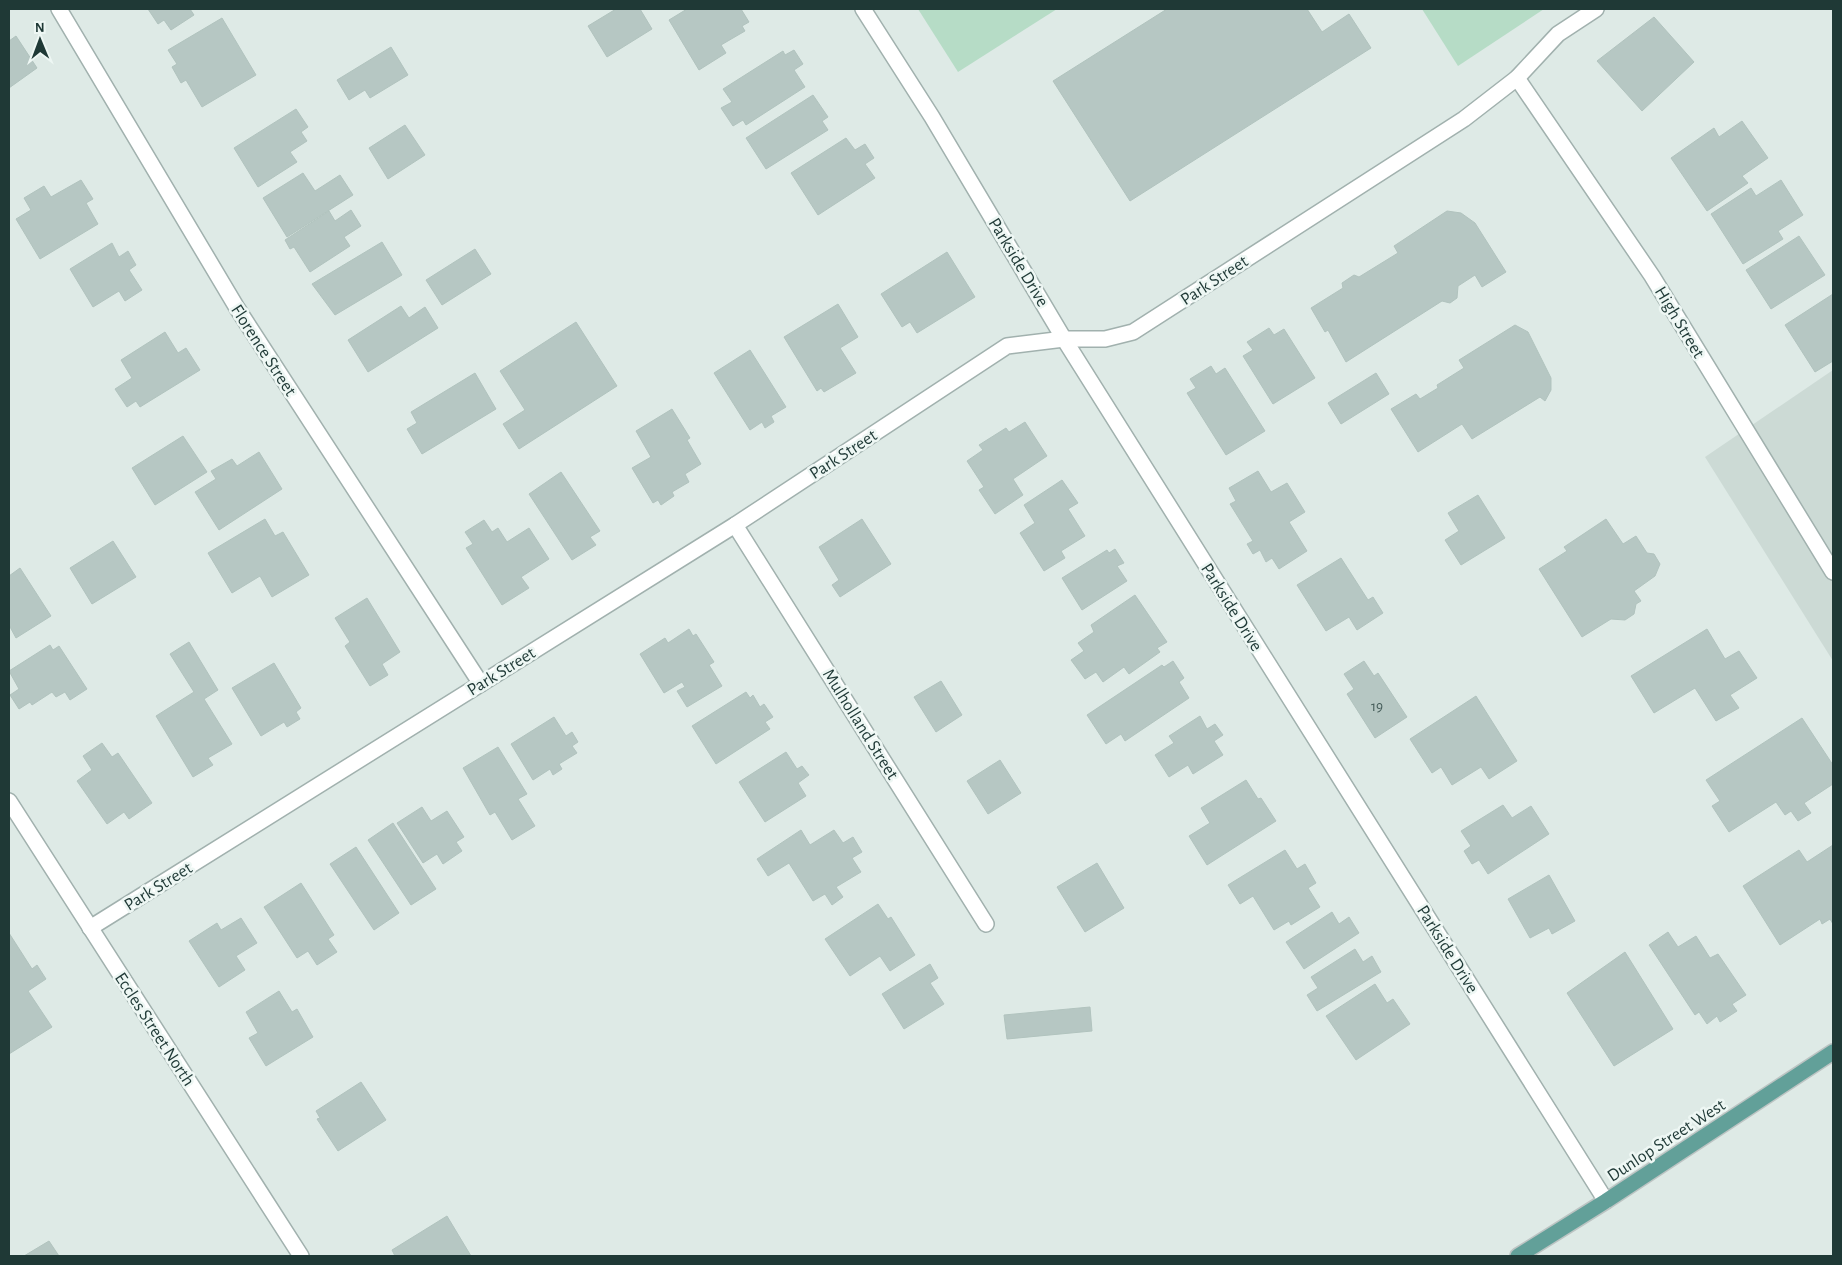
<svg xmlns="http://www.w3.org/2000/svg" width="1842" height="1265" font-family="'Alegreya Sans',sans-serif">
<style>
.built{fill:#ccdad5}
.green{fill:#b6dcc6}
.building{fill:#b6c7c3;stroke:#b1c3be}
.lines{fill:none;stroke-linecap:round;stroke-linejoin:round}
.minor-casing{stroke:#a1b1ae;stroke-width:18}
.major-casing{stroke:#bcc4c3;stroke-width:18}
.minor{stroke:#fff;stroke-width:15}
.major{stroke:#62a099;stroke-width:15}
.labels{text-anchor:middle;stroke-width:5;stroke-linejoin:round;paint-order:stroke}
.number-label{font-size:15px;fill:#455c59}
.street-label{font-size:18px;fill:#1f3936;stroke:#eef7f4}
</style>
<rect width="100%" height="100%" fill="#deeae6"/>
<!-- built -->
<path class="built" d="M 1833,370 L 1833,661 L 1705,457 Z"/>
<!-- green -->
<g class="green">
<path d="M 918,9 L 1057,9 L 958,72 Z"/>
<path d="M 1422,9 L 1544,9 L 1458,66 Z"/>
</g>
<!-- building -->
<g class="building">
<path d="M 148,9 L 190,9 L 194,15 L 171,30 L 164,20 L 158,24 Z"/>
<path d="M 616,9 L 640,9 L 652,29 L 607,57 L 588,26 Z"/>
<path d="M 687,9 L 741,9 L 749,22 L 742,26 L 745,31 L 721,45 L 726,53 L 699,70 L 669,20 Z"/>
<path d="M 1167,9 L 1307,9 L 1322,32 L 1349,14 L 1371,48 L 1130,201 L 1053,81 Z"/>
<path d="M 1654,17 L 1694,62 L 1642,111 L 1597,61 Z"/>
<path d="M 222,18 L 256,75 L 202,107 L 186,80 L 181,83 L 172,67 L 177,64 L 168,50 Z"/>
<path d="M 16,36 L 37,68 L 9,88 L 9,41 Z"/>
<path d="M 391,47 L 408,75 L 370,98 L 365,90 L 349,100 L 337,80 Z"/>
<path d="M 794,50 L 803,64 L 794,70 L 805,87 L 746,125 L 743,120 L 733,126 L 721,108 L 732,102 L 723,89 L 783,51 L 785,55 Z"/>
<path d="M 813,95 L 828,117 L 822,121 L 828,130 L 766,169 L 746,138 Z"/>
<path d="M 296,109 L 308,127 L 301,132 L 307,141 L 290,152 L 297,162 L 258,187 L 234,148 Z"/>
<path d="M 1742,121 L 1768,158 L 1742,176 L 1748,183 L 1707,211 L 1671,158 L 1714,128 L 1719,137 Z"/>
<path d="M 405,125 L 425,155 L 388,179 L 369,148 Z"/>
<path d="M 846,138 L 855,150 L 865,144 L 874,158 L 865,164 L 875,178 L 818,215 L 791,173 Z"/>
<path d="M 303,173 L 315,191 L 340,175 L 353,195 L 287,237 L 263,198 Z"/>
<path d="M 81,180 L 93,199 L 86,203 L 98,224 L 40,259 L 16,219 L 31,210 L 24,198 L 44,186 L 51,197 Z"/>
<path d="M 1781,180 L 1803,215 L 1778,231 L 1783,239 L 1743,264 L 1711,214 L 1751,188 L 1756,196 Z"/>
<path d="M 351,210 L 361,226 L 344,237 L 350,246 L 310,272 L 294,247 L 290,249 L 285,240 L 329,211 L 335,221 Z"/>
<path d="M 1447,211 L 1461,213 L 1475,223 L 1506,272 L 1482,287 L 1475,275 L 1458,286 L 1457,298 L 1450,303 L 1442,301 L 1346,362 L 1328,330 L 1325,332 L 1311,308 L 1343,288 L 1342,283 L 1354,275 L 1359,277 L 1398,253 L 1394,246 Z"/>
<path d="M 1799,236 L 1825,275 L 1771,309 L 1746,270 Z"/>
<path d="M 382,242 L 402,275 L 335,315 L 312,284 Z"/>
<path d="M 112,243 L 119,257 L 128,251 L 136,265 L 129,270 L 142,290 L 125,301 L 119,291 L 93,307 L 70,269 Z"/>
<path d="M 475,249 L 491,274 L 442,305 L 426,280 Z"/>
<path d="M 947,252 L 975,297 L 917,333 L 910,322 L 902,327 L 881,294 Z"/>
<path d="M 1833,294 L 1833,361 L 1815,372 L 1785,325 Z"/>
<path d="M 838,304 L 858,337 L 840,348 L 856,373 L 824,392 L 821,388 L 817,391 L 784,337 Z"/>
<path d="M 401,306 L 409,318 L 425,307 L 438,328 L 368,372 L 348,340 Z"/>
<path d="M 576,322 L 617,386 L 519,449 L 503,424 L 525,410 L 500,371 Z"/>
<path d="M 1515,325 L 1528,332 L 1551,378 L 1551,390 L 1545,401 L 1540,397 L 1472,439 L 1462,424 L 1418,452 L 1391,409 L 1416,394 L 1420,399 L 1438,388 L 1437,385 L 1464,368 L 1459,360 Z"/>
<path d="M 1269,328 L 1274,335 L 1284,329 L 1315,378 L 1273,404 L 1243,356 L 1253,350 L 1247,342 Z"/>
<path d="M 165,332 L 178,353 L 186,348 L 200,370 L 140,407 L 136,401 L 127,407 L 115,389 L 132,378 L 121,360 Z"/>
<path d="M 750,350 L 786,407 L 771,416 L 774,422 L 765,428 L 762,422 L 750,430 L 714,373 Z"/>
<path d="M 1211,366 L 1216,374 L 1225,368 L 1265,431 L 1226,455 L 1187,393 L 1196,388 L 1190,379 Z"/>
<path d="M 475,373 L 496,409 L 422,454 L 407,429 L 417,423 L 411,412 Z"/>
<path d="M 1376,373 L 1389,394 L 1341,424 L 1328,403 Z"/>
<path d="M 672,409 L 690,438 L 687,440 L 701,464 L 685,474 L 689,482 L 672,492 L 674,496 L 661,505 L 658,500 L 653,503 L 632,468 L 651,457 L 636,431 Z"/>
<path d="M 1025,422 L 1047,456 L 1013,479 L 1023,495 L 995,514 L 979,490 L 984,487 L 967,461 L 983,450 L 979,445 L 1006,428 L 1009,432 Z"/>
<path d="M 183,436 L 207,472 L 155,505 L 132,468 Z"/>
<path d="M 259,452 L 282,489 L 219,530 L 195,492 L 216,479 L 211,471 L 232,459 L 237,466 Z"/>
<path d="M 1258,471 L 1271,492 L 1287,483 L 1305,512 L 1289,522 L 1307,551 L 1279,569 L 1272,558 L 1266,562 L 1260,550 L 1253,554 L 1247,544 L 1253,541 L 1230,504 L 1236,501 L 1229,488 Z"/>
<path d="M 561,472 L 600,531 L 590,537 L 596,545 L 572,560 L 529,494 Z"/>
<path d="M 1062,480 L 1078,503 L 1068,509 L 1085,536 L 1061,551 L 1065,558 L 1044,571 L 1020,533 L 1035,523 L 1024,505 Z"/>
<path d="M 1478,495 L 1505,538 L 1461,565 L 1445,540 L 1459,531 L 1448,513 Z"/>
<path d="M 265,519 L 275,536 L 283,532 L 309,575 L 272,597 L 260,576 L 232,593 L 208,553 Z"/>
<path d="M 862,519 L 891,564 L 840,597 L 832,585 L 839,580 L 819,547 Z"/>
<path d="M 1606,519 L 1623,544 L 1636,536 L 1647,553 L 1654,554 L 1660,564 L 1655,576 L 1634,591 L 1641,601 L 1636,604 L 1634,614 L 1625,620 L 1611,619 L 1582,637 L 1539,569 L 1567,551 L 1564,547 Z"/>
<path d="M 484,520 L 492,532 L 498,528 L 507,542 L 529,528 L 549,559 L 521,577 L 529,588 L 502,605 L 466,548 L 473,544 L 465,532 Z"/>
<path d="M 113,541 L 136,577 L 92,604 L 70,568 Z"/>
<path d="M 1115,549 L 1124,563 L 1117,566 L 1127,581 L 1082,610 L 1062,578 L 1107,550 L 1109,553 Z"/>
<path d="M 1341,558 L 1368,600 L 1373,597 L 1383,613 L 1357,630 L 1349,617 L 1326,631 L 1297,585 Z"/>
<path d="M 20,568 L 51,616 L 16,638 L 9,625 L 9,576 Z"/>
<path d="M 1135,595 L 1167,642 L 1157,648 L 1160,652 L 1129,674 L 1124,667 L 1103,682 L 1096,672 L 1085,679 L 1071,660 L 1084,651 L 1078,643 L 1094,632 L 1091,625 Z"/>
<path d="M 367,598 L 400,652 L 382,664 L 388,675 L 370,686 L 345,646 L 350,642 L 335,618 Z"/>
<path d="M 689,629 L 693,636 L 696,634 L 714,662 L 709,665 L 722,686 L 687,707 L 677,691 L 685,687 L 682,682 L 664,693 L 640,654 L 665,638 L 668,643 Z"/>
<path d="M 1707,629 L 1725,659 L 1739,651 L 1757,678 L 1730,695 L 1739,708 L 1716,721 L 1695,688 L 1654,713 L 1631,676 Z"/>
<path d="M 189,642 L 218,690 L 204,699 L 232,744 L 208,758 L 213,765 L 193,777 L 156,716 L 194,692 L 170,654 Z"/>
<path d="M 50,645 L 53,650 L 59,646 L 87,689 L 70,700 L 65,692 L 56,697 L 52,692 L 32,705 L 30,702 L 19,709 L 10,695 L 19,689 L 9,671 Z"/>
<path d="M 1173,661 L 1184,678 L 1179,682 L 1189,698 L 1125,741 L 1121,734 L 1106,744 L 1087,715 L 1162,665 L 1164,667 Z"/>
<path d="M 1364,661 L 1374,676 L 1378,673 L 1407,717 L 1375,738 L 1347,694 L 1354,689 L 1344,674 Z"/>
<path d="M 274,663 L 301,708 L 296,712 L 300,719 L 287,727 L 284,722 L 261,736 L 232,688 Z"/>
<path d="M 941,681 L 962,715 L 936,732 L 914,697 Z"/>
<path d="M 746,692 L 750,698 L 753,695 L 760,707 L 764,704 L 773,717 L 765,722 L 770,729 L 716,764 L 692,726 Z"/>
<path d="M 1476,696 L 1517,761 L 1489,779 L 1481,767 L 1452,785 L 1441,767 L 1432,773 L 1410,739 Z"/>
<path d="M 1200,716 L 1207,729 L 1215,724 L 1223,735 L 1214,741 L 1223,755 L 1193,774 L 1188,765 L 1169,777 L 1155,755 L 1174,743 L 1169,736 Z"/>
<path d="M 554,717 L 566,736 L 572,732 L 578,742 L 572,746 L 577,753 L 559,764 L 562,769 L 553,775 L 550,769 L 533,780 L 511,744 Z"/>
<path d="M 1802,718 L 1833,765 L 1833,784 L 1804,803 L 1811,813 L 1798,821 L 1791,811 L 1785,815 L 1776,802 L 1729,832 L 1712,806 L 1720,801 L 1706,780 Z"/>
<path d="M 102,743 L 112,757 L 118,753 L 152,803 L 129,819 L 124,812 L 107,824 L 77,781 L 92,770 L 83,756 Z"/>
<path d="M 498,747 L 527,794 L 518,799 L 535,826 L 512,840 L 495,812 L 490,815 L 463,768 Z"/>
<path d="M 786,752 L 797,769 L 802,766 L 809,775 L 798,783 L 806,796 L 765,822 L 739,782 Z"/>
<path d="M 1000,760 L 1021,793 L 988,814 L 967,781 Z"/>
<path d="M 1246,780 L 1258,799 L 1261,798 L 1276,821 L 1207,865 L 1189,836 L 1210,823 L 1201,808 Z"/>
<path d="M 1503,805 L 1512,818 L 1531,806 L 1549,834 L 1488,874 L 1479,860 L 1472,864 L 1464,851 L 1471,846 L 1461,831 Z"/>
<path d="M 422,807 L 431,821 L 447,811 L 464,837 L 456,842 L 462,851 L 443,864 L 437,854 L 423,863 L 397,823 Z"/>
<path d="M 393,823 L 436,889 L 411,905 L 368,840 Z"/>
<path d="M 801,830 L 810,845 L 834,830 L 843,843 L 853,837 L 862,852 L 852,858 L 861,872 L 836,887 L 843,897 L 832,905 L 825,894 L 813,901 L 789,863 L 768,876 L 757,859 Z"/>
<path d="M 1833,845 L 1833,924 L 1830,919 L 1822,924 L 1820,919 L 1780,945 L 1743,886 L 1799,850 L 1807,862 Z"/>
<path d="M 356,847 L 399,913 L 374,930 L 330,864 Z"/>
<path d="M 1285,850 L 1297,869 L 1305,864 L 1316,883 L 1308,888 L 1320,907 L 1291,925 L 1289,921 L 1274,930 L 1253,896 L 1240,904 L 1228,885 Z"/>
<path d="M 1097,863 L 1124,908 L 1085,932 L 1057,887 Z"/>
<path d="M 1549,875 L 1575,921 L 1552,934 L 1549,928 L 1530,938 L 1508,899 Z"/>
<path d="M 301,883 L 334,935 L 328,939 L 337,952 L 317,965 L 308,951 L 297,958 L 264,907 Z"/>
<path d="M 878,904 L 888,919 L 891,917 L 915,955 L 890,971 L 880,956 L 850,976 L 825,939 Z"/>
<path d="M 1332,912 L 1339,924 L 1349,917 L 1359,933 L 1304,969 L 1286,942 Z"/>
<path d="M 241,918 L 257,943 L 236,956 L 245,970 L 219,987 L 189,941 L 217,923 L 221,930 Z"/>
<path d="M 1668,932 L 1678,947 L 1696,936 L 1710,958 L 1718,954 L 1746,995 L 1732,1004 L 1737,1011 L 1720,1022 L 1717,1016 L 1707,1024 L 1699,1012 L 1695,1015 L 1649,945 Z"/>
<path d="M 9,933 L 32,969 L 37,965 L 46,979 L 28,991 L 52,1027 L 9,1054 Z"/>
<path d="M 1355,949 L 1363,962 L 1372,956 L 1381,972 L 1317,1011 L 1307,995 L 1318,988 L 1311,977 Z"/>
<path d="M 1625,952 L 1673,1029 L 1614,1066 L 1567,993 Z"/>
<path d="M 930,964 L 938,978 L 930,983 L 944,1004 L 904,1029 L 882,994 Z"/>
<path d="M 1375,984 L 1387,1003 L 1393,999 L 1410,1024 L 1356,1060 L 1326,1016 Z"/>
<path d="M 279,991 L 292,1012 L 297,1009 L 313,1037 L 266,1066 L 249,1038 L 258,1033 L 246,1012 Z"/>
<path d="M 1090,1007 L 1092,1031 L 1007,1039 L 1004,1015 Z"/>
<path d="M 361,1082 L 386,1120 L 338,1151 L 317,1119 L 320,1118 L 316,1111 Z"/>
<path d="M 447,1216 L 471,1256 L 395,1256 L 392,1250 Z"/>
<path d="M 49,1241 L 59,1256 L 24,1256 Z"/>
</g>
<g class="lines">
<defs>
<g id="minor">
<path d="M 59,9 L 237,308 L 481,684"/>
<path d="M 863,9 L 932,117 L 1064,339 L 1606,1201"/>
<path d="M 1517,78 L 1652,276 L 1833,572"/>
<path d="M 735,525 L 986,924"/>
<path d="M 9,801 L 301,1256"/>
<path d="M 90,928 L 735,525 L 1007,346 L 1064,339 L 1105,339 L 1133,332 L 1464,119 L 1517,78 L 1558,34 L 1596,9"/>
</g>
<path id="major" d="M 1518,1256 L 1606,1201 L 1833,1052"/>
</defs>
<!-- minor casing -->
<use href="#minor" class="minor-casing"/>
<!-- major casing -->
<use href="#major" class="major-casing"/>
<!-- minor -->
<use href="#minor" class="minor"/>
<!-- major -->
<use href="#major" class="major"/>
</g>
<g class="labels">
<!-- number labels -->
<g class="number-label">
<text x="1377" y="711">19</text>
</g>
<!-- street labels -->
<g class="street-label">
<text transform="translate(1019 262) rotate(59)" y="6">Parkside Drive</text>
<text transform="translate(1214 280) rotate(-33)" y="6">Park Street</text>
<text transform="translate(1680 322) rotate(59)" y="6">High Street</text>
<text transform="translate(264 350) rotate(57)" y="6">Florence Street</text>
<text transform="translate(843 454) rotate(-33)" y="6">Park Street</text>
<text transform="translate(1232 607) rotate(58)" y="6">Parkside Drive</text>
<text transform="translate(501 671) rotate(-32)" y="6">Park Street</text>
<text transform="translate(861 724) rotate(58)" y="6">Mulholland Street</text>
<text transform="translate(158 886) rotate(-32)" y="6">Park Street</text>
<text transform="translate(1448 949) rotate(58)" y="6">Parkside Drive</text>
<text transform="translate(155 1029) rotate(57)" y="6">Eccles Street North</text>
<text transform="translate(1666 1140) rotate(-33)" y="6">Dunlop Street West</text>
</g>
</g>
<!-- border -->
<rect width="1842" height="1265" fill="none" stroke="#1f3936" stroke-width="20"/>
<!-- north arrow -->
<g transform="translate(40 40) rotate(359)" stroke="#eef7f4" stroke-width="4" paint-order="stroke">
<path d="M0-4L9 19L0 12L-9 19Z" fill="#1f3936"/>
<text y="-8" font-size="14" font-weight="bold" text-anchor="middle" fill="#1f3936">N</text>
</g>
</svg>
